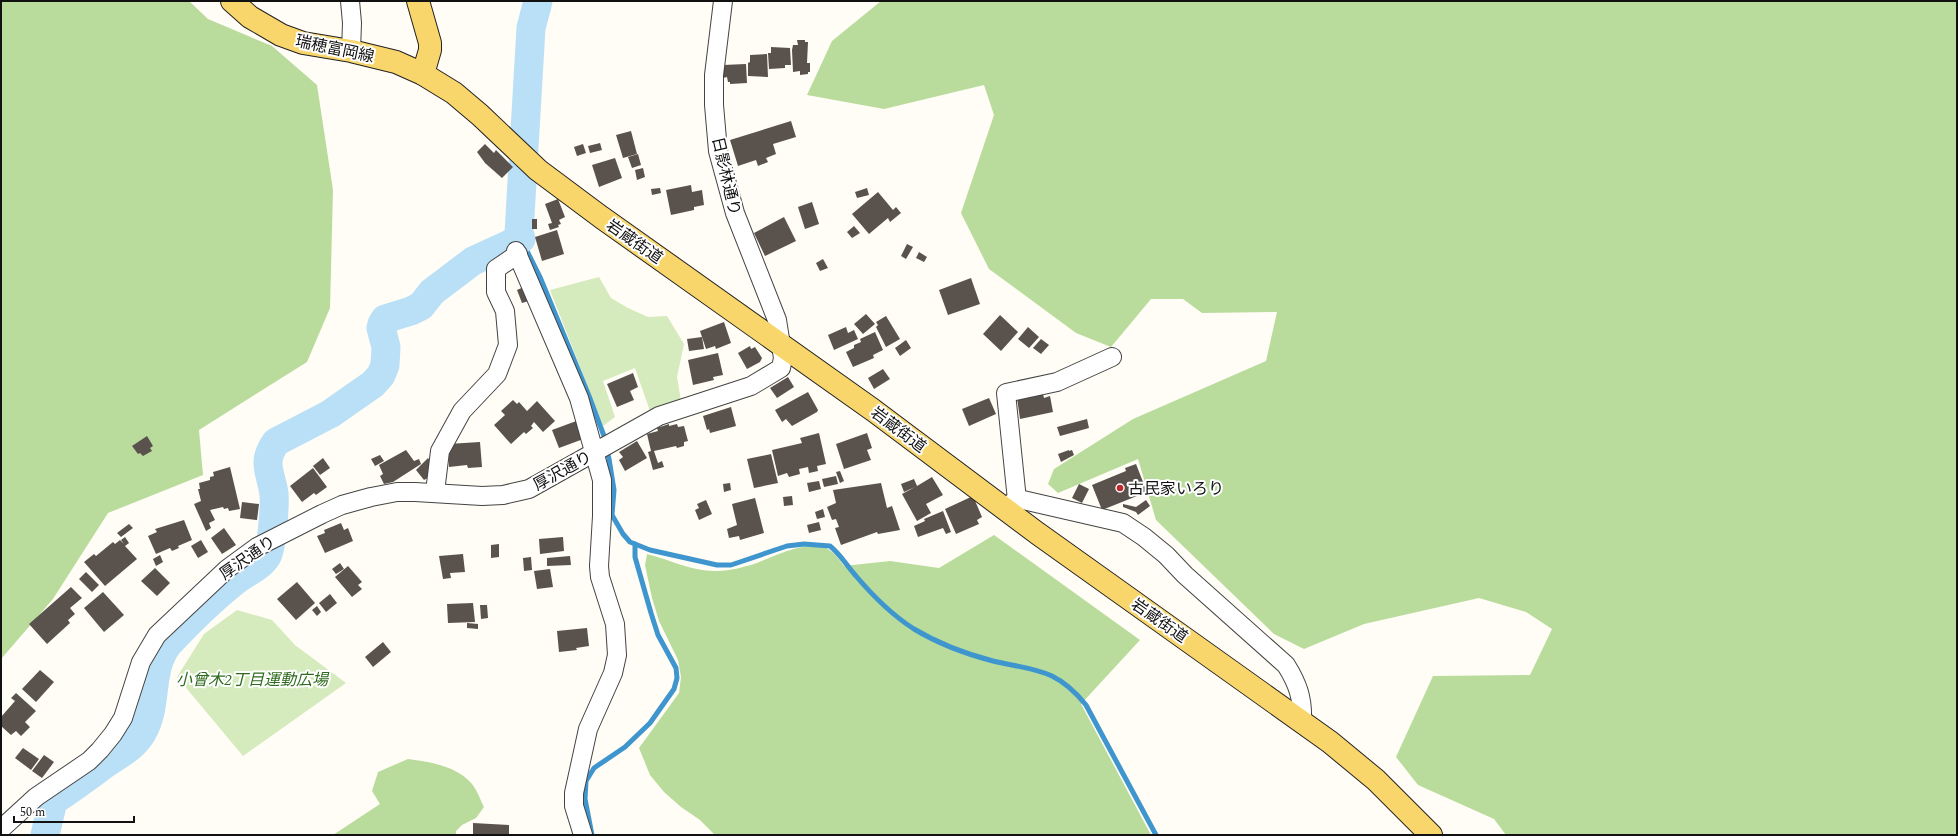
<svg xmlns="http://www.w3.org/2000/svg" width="1958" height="836" font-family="Spectral,'Noto Sans JP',serif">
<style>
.green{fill:#d5ebbd}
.forest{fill:#b9dc9c}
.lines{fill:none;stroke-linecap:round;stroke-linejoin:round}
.stream{stroke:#3f96cf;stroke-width:5}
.river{stroke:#b9e0f7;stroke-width:29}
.building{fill:#5a524d}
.minor-casing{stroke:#444;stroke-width:20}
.primary-casing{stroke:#222;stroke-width:24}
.minor{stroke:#fff;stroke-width:18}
.primary{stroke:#f9d66b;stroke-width:22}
.poi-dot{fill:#c4262e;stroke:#fff;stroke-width:1.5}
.labels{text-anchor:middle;stroke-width:4;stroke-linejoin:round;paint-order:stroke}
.street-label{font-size:16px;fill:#111;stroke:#fff}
.poi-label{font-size:16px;fill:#111;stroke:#fff;text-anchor:start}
.park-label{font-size:16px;font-style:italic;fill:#2f6b1f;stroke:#fff}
</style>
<rect width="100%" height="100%" fill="#fffdf5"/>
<!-- green -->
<g class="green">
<path d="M 599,277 L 611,298 L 628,308 L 648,317 L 667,316 L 684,344 L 677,377 L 681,401 L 651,414 L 635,368 L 603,381 L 615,417 L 603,426 L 550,290 Z"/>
<path d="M 237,610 L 272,620 L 295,645 L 346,683 L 243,756 L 177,677 L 204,634 Z"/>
</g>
<!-- forest -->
<g class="forest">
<path d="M 1,1 L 189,1 L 208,19 L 272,46 L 317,85 L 333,190 L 330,308 L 307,362 L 199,430 L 203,475 L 108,513 L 53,599 L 1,659 Z"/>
<path d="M 881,1 L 1957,1 L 1957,835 L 1506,835 L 1494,819 L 1418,785 L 1396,757 L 1433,676 L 1530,675 L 1552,629 L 1526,612 L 1479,598 L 1364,624 L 1304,649 L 1274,634 L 1156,520 L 1138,459 L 1058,493 L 1048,484 L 1054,469 L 1133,419 L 1266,361 L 1277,312 L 1202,313 L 1183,299 L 1151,299 L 1111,347 L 1076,333 L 989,269 L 961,213 L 994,115 L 984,85 L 884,109 L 807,95 L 832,41 Z"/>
<path d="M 994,535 L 1140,640 L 1081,704 L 1151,835 L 715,835 L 700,820 L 681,807 L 664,792 L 650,775 L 639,748 L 679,693 L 681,677 L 678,660 L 659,621 L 652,598 L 645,565 L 647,554 C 671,560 693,572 718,571 C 729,571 744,567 754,564 C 773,557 814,535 832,552 C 837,556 840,561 844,566 L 890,561 L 939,568 Z"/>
<path d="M 408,759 C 430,762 457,766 472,784 C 477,790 480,799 484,807 L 476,818 L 462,825 L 456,831 L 456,835 L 333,835 L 380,804 L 372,791 L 378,772 Z"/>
</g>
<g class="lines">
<!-- stream -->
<g class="stream">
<path d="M 521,239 L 540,277 L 589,396 L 604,436 L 609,459 L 614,490 L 612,515 L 623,534 L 630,542 L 650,550 L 717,565 L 731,565 L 787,546 L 804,544 L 830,546 C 841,555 847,566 856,576 C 873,596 892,615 914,629 C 939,644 966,654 993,661 C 1036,671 1056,668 1086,705 L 1156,835"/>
<path d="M 592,835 L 585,799 L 586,781 L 594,768 L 625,747 L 650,723 L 674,689 L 677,678 L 676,668 L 658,635 L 651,613 L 635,557 L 635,544"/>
</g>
<!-- river -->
<path class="river" d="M 45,835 L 53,801 C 71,789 88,777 105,764 C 118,755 133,748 142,733 C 159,705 147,668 170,642 C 191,620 214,597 239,578 C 248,572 261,566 267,556 C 272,547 275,505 274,494 C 271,472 261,463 276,442 L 330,414 L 373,384 L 381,375 L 385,365 L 386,347 L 381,328 L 382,324 L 385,319 L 411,311 L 421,306 L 432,292 L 473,261 L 521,239 L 519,233 L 531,28 L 538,1"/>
</g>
<!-- building -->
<g class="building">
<path d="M 797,40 L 805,40 L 805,42 L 808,42 L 807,63 L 810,63 L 810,72 L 808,72 L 808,74 L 800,75 L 800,71 L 793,72 L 792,50 L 793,45 L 798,45 Z"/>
<path d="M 771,47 L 790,48 L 791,65 L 785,65 L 785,68 L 769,69 L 768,53 L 771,53 Z"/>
<path d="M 767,54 L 768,77 L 748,76 L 748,63 L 750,62 L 750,55 Z"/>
<path d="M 746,64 L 747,83 L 730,84 L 730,82 L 728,82 L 727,77 L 723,78 L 723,65 Z"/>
<path d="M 791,121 L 796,137 L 773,144 L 776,154 L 766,158 L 768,162 L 758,166 L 756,160 L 738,166 L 730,140 Z"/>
<path d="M 631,131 L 637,154 L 623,158 L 616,135 Z"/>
<path d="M 600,143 L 602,150 L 590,153 L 588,146 Z"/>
<path d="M 485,144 L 494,153 L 496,150 L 513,167 L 502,178 L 485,163 L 477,152 Z"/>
<path d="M 583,144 L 586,153 L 577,156 L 574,147 Z"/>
<path d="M 638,154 L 641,165 L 632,168 L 628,157 Z"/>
<path d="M 615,158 L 622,178 L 599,187 L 592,165 Z"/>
<path d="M 643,168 L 645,177 L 637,180 L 635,170 Z"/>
<path d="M 691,185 L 692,192 L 702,190 L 704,205 L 694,207 L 694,210 L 671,215 L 666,190 Z"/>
<path d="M 660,188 L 661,193 L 652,195 L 651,189 Z"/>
<path d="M 867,188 L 869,195 L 857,198 L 855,192 Z"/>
<path d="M 878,192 L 893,210 L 896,207 L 901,213 L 890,222 L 888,218 L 869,234 L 852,214 Z"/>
<path d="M 558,199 L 565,217 L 559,220 L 561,224 L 558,225 L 559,227 L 550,230 L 548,224 L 552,223 L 545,204 Z"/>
<path d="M 812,202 L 819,224 L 805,229 L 798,207 Z"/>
<path d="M 784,217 L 796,241 L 765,256 L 754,233 Z"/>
<rect x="532" y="219" width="5" height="10"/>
<path d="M 854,226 L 860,233 L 852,238 L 847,232 Z"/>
<path d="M 557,230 L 564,254 L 542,261 L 535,237 Z"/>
<path d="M 907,244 L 913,247 L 906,259 L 901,256 Z"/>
<path d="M 919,252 L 927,257 L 924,262 L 916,258 Z"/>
<path d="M 823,259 L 828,268 L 820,271 L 816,263 Z"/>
<path d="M 971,278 L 980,304 L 948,315 L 939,290 Z"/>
<path d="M 526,286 L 532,300 L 522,303 L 517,290 Z"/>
<path d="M 866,314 L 875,324 L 863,334 L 854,324 Z"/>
<path d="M 1000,315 L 1018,332 L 1001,351 L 983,334 Z"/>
<path d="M 886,316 L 900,339 L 886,347 L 876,327 L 878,325 L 876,322 Z"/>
<path d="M 724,322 L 731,343 L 716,349 L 715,346 L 706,349 L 700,331 Z"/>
<path d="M 846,327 L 848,333 L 854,330 L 858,339 L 834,350 L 828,335 Z"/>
<path d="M 1028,327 L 1039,337 L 1029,348 L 1018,339 Z"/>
<path d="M 875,332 L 883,350 L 873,355 L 874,358 L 853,367 L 846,352 L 854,348 L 854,345 L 861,342 L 860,339 Z"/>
<path d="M 702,337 L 704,349 L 689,351 L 687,339 Z"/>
<path d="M 1041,339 L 1049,345 L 1041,354 L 1033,348 Z"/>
<path d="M 906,340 L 911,348 L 900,356 L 895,348 Z"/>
<path d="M 750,346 L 751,349 L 755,347 L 762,358 L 760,362 L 747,369 L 738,353 Z"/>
<path d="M 718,353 L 723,375 L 713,377 L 714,380 L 693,385 L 688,360 Z"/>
<path d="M 883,369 L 890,379 L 874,389 L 868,378 Z"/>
<path d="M 633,373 L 638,387 L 630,391 L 634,400 L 617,407 L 607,384 Z"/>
<path d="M 788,377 L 794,387 L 777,398 L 770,388 Z"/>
<path d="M 1042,390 L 1044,398 L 1050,396 L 1053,412 L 1020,419 L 1017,398 Z"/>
<path d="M 808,392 L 818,410 L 817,412 L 792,426 L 786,419 L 782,422 L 775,410 Z"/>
<path d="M 989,398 L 996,414 L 969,426 L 962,409 Z"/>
<path d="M 513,400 L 517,404 L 519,402 L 527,411 L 537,401 L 555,421 L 543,432 L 534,422 L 531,426 L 533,428 L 526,434 L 524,432 L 511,444 L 494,425 L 505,415 L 501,411 Z"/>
<path d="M 731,407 L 736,426 L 710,433 L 709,429 L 707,430 L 703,416 Z"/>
<path d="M 1087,419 L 1089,428 L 1060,436 L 1057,427 Z"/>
<path d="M 579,420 L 586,438 L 559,448 L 552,430 Z"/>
<path d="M 669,424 L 669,426 L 677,424 L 678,427 L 684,426 L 688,441 L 684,442 L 684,446 L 677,448 L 676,446 L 654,451 L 658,463 L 662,461 L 664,467 L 653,470 L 648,452 L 651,451 L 647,434 L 658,431 L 657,428 Z"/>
<path d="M 819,433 L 826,464 L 817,466 L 818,471 L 809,473 L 808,467 L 799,469 L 800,474 L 789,477 L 787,473 L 778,476 L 772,450 L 802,443 L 800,438 Z"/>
<path d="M 867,433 L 872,448 L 867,450 L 871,460 L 844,469 L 836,444 Z"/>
<path d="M 147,436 L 153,446 L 150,448 L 152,451 L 143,456 L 140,453 L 138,454 L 132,446 Z"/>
<path d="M 637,441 L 647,458 L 625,471 L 619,460 L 623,457 L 619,452 Z"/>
<path d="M 480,442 L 482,467 L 468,468 L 467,465 L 449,467 L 448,444 Z"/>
<path d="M 406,450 L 414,461 L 419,459 L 421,464 L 393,482 L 384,484 L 380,476 L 383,474 L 379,465 Z"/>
<path d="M 1069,450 L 1069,451 L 1072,450 L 1074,455 L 1061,462 L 1058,454 Z"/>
<path d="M 771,454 L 778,483 L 754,488 L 747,459 Z"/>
<path d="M 380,455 L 384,461 L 375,466 L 371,459 Z"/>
<path d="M 323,458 L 330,468 L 320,475 L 313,466 Z"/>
<path d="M 428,458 L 432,464 L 431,476 L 424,480 L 416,470 Z"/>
<path d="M 1136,464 L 1147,492 L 1102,510 L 1092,485 L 1126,471 L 1125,468 Z"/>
<path d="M 230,467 L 240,509 L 229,511 L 228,508 L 224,509 L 223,507 L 210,510 L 215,520 L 209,523 L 211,528 L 206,531 L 194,504 L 201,501 L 198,489 L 200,489 L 199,483 L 210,480 L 210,477 L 214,476 L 213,472 Z"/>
<path d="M 313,468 L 327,487 L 316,495 L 314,493 L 302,502 L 290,486 Z"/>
<path d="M 840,471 L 844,481 L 840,483 L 836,472 Z"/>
<path d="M 836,476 L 838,484 L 824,487 L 822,479 Z"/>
<path d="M 932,477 L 943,495 L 926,504 L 931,513 L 917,521 L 902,494 L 915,487 L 904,492 L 901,484 L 914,479 L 917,486 Z"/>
<path d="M 819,481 L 821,489 L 809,492 L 807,483 Z"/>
<path d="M 730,483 L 731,490 L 724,492 L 723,484 Z"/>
<path d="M 881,483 L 887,508 L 892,506 L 900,530 L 878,534 L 877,532 L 841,545 L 835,528 L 839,527 L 836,519 L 832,520 L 827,507 L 836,503 L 833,490 Z"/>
<path d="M 1079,484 L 1089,489 L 1082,503 L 1072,498 Z"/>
<path d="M 792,496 L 793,505 L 784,506 L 783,497 Z"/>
<path d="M 973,496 L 982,517 L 977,520 L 979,524 L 956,534 L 945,509 Z"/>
<path d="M 755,498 L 764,533 L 740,540 L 739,536 L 729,538 L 727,529 L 737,525 L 732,504 Z"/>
<path d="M 706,500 L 712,514 L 699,520 L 695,510 L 699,508 L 697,504 Z"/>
<path d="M 1146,500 L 1150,506 L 1138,515 L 1136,512 L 1123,507 L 1123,504 L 1136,507 Z"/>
<path d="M 242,502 L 259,504 L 257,520 L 240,518 Z"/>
<path d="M 823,509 L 825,517 L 817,519 L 815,512 Z"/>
<path d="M 943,511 L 951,532 L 946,534 L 943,528 L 918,537 L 914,526 L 925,521 L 924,519 Z"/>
<path d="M 184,520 L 192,540 L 178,546 L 179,548 L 172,551 L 170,548 L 156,554 L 148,536 L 157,532 L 155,529 Z"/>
<path d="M 819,522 L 821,530 L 809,533 L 807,525 Z"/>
<path d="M 341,523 L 344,530 L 348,528 L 353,541 L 325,553 L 317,536 L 325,533 L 324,530 Z"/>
<path d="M 129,524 L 133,528 L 121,537 L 117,533 Z"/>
<path d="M 224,528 L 236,545 L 222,554 L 211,538 Z"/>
<path d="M 125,537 L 129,543 L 125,546 L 137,559 L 105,586 L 84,562 L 94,554 L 96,556 L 113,542 L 115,544 L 120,540 L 124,544 L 121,540 Z"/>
<path d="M 563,537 L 564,551 L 540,554 L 539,539 Z"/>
<path d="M 201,540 L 208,552 L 198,558 L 191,546 Z"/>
<path d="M 499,544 L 499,557 L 491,558 L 491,545 Z"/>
<path d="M 463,554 L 465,572 L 450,573 L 451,578 L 443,579 L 439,556 Z"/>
<path d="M 160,555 L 163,562 L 156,566 L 153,559 Z"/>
<path d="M 570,556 L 571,565 L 547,566 L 547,558 Z"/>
<path d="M 531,557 L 532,570 L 524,571 L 523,558 Z"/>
<path d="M 340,563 L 344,569 L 336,574 L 332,569 Z"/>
<path d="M 348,566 L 362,582 L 358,585 L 362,589 L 352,597 L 335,577 Z"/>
<path d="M 155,568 L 170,583 L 157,596 L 141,581 Z"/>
<path d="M 550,569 L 553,587 L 537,589 L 534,571 Z"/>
<path d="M 86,572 L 99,585 L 92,592 L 79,579 Z"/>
<path d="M 297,582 L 315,603 L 296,620 L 277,599 Z"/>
<path d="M 71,587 L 82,598 L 70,608 L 75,614 L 68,620 L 70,623 L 47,644 L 29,624 Z"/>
<path d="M 103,592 L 124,615 L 104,632 L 84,608 Z"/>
<path d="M 330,594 L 337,603 L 326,612 L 319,603 Z"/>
<path d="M 473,603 L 475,622 L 448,623 L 447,604 Z"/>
<path d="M 480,605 L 487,605 L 488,618 L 481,619 Z"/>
<path d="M 317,606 L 321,612 L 317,616 L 312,610 Z"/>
<path d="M 467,623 L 478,624 L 478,629 L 467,628 Z"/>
<path d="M 587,628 L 589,646 L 576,648 L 577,650 L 559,652 L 557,631 Z"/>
<path d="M 383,642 L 391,652 L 373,667 L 365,657 Z"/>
<path d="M 40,670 L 54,682 L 36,702 L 22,689 Z"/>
<path d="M 16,693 L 36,711 L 25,722 L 30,727 L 21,736 L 16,731 L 11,735 L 1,726 L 1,717 L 15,701 L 11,698 Z"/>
<path d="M 23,748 L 39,759 L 31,770 L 15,758 Z"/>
<path d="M 44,755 L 54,762 L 42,778 L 32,771 Z"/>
<path d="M 473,823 L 509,825 L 509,835 L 473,835 Z"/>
</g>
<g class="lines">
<defs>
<g id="minor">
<path d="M 350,1 L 352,23 L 351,51"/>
<path d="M 516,251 L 579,398 L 602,480 L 602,516 L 599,566 L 600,577 L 615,624 L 617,655 L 613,673 L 588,729 L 574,793 L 574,806 L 583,835"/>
<path d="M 435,492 L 440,451 L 462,411 L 497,374 L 508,345 L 505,311 L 496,292 L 496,269 L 518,254"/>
<path d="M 1017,500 L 1006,393 L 1057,382 L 1112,357"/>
<path d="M 1003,508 L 1017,500 L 1023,500 L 1123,523 L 1144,537 L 1166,555 L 1185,575 L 1286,665 C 1298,684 1303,699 1302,721"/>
<path d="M 1,829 L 36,797 L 89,761 L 100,750 L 113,734 L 123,718 L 141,662 L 157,635 L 227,569 L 257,547 L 322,514 L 342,505 L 371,497 L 397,492 L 415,492 L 482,496 L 503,495 L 529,489 L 659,416 L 751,386 L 781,368 L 783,358 L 777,320 L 735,213 L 718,151 L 714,105 L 714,75 L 723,1"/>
</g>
<g id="primary">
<path d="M 232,1 L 250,17 L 281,35 L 303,43 L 351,51 L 396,62 L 423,74 L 454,93 L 480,115 L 538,170 L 601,217 L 873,410 L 1037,533 L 1330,742 L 1376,780 L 1431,835"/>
<path d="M 418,1 L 430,43 L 430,50 L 423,74"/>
</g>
</defs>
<!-- minor casing -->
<use href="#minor" class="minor-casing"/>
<!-- primary casing -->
<use href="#primary" class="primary-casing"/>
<!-- minor -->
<use href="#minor" class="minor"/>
<!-- primary -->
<use href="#primary" class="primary"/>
</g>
<!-- markers -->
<circle class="poi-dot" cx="1120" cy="488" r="4"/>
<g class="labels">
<!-- street labels -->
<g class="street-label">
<text transform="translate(335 48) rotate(12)" y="6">瑞穂富岡線</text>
<text transform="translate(727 176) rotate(77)" y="6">日影林通り</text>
<text transform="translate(635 241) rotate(35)" y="6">岩蔵街道</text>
<text transform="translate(899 429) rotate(37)" y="6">岩蔵街道</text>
<text transform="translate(562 470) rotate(-29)" y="6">厚沢通り</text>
<text transform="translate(247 557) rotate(-35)" y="6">厚沢通り</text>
<text transform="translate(1160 620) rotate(35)" y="6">岩蔵街道</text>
</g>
<!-- poi labels -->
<g class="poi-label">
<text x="1128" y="494">古民家いろり</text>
</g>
<!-- park labels -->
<g class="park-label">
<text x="252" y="685">小曾木2丁目運動広場</text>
</g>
</g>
<!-- border -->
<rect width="1958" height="836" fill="none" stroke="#111111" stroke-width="4"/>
<!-- scale -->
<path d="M14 816v6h120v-6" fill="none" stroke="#111111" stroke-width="2"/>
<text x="20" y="816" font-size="12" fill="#111111" stroke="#ffffff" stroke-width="3" paint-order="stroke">50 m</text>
</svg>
